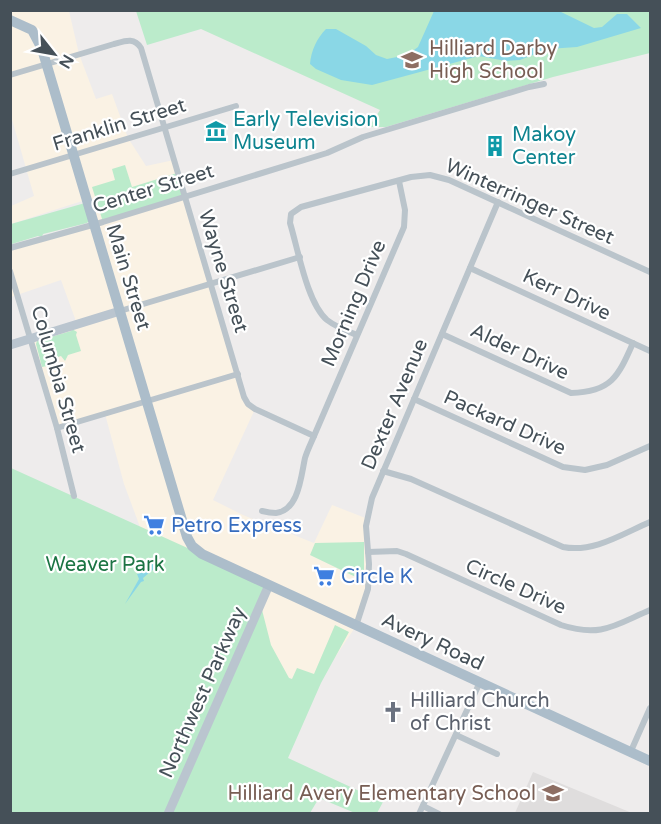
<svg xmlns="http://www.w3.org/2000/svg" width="661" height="824" font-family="'Varela Round',sans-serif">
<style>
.commercial{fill:#faf2e4}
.education{fill:#dfdddd}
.green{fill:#bbebcb}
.water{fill:#8ad7e6}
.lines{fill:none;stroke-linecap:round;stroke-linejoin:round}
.street{stroke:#bac4cb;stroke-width:6}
.secondary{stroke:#bac5cf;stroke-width:9}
.primary{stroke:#acbdca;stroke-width:10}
.labels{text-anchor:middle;stroke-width:4.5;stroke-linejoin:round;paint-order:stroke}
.education-label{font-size:20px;fill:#785e54;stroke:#fff;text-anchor:start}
.culture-label{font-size:20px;fill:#0d838f;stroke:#fff;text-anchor:start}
.street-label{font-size:20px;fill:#455058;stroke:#fff}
.shop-label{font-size:20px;fill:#366cbe;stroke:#fff;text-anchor:start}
.park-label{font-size:20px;fill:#1b7443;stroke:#fff}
.worship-label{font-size:20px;fill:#5b616d;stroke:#fff;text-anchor:start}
</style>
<rect width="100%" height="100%" fill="#eeecec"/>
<!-- commercial -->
<path class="commercial" d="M 11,11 L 69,11 L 79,54 L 96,99 L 112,94 L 128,138 L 146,166 L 174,160 L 244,397 L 255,409 L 213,500 L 243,515 L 314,543 L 332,505 L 368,519 L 368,589 L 356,626 L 315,687 L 289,678 L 140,527 L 124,484 L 105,414 L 57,428 L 31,338 L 77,324 L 61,280 L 11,297 L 11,248 L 94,224 L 88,203 L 82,201 L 11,224 L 11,206 L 34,196 L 11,116 Z"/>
<!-- education -->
<path class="education" d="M 533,772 L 632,813 L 515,813 Z"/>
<!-- green -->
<g class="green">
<path d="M 136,11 L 650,11 L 650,53 L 553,77 L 386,127 L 369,127 L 380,110 L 201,29 L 147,45 Z"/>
<path d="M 125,165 L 132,187 L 177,173 L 184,196 L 103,222 L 92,187 L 115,180 L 112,169 Z"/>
<path d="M 85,203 L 89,221 L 87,223 L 43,234 L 42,237 L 38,236 L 12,244 L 11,246 L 11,224 Z"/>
<path d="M 72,329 L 77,332 L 76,335 L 81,351 L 68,355 L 65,361 L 61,356 L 46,361 L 47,366 L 42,367 L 36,344 L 37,341 L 71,331 Z"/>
<path d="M 11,468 L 269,585 L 261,606 L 271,645 L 289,678 L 292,679 L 297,668 L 314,674 L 335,625 L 349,632 L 321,683 L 288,758 L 383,802 L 377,813 L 355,813 L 319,798 L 310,813 L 11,814 Z"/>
<path d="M 364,542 L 364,581 L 310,555 L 315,543 Z"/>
</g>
<!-- water -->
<g class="water">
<path d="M 434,11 L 559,11 L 594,28 L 602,27 L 617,14 L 627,14 L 641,28 L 577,47 L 548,49 L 520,60 L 506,61 L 479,56 L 372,85 L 341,80 L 316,69 L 310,64 C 311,51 317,38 326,29 L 336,29 L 366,46 L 376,55 L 387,59 L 407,55 L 418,47 Z"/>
<path d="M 150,560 L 156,563 L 155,568 L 143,578 L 144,581 L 141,582 L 125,604 L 139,579 L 137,574 L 140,573 L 144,563 Z"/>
</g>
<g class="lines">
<!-- street -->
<g class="street">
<path d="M 10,75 L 114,44 C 125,41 134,37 141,48 L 244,397 L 248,404 L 255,409 L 314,436"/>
<path d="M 10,174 L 236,106"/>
<path d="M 10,248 L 103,222 L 327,153 L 363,137 L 529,87 L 544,84"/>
<path d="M 470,268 L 650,351"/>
<path d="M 10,271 L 57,428 L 74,496"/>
<path d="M 120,311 L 300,257"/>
<path d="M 442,334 L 571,393 C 611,392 618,377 633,343"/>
<path d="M 357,335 C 347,331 336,327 327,320 C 307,303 298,249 290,223 L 291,214 L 301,207 L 411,177 L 430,175 L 449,180 L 650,272"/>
<path d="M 414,399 L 563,467 L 585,470 L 607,465 L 650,446"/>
<path d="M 57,428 L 238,374"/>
<path d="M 383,471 L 411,479 L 563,547 C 594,553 622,534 650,522"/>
<path d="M 262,511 C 266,512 272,513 276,513 C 299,510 301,476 305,458 C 307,451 311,443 314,436 L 404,227 L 405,210 L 399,181"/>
<path d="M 368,552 L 397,551 L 406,554 L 561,625 C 601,638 615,625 650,610"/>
<path d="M 356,626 L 368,589 L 369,564 L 366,526 L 372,498 L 498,202"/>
<path d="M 456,735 L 497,754"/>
<path d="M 631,751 L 650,708"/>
<path d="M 423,806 L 439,814"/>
<path d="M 419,814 L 480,682"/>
</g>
<!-- secondary -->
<g class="secondary">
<path d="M 10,345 L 120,311"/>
<path d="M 168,814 L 269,585"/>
</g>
<!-- primary -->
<path class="primary" d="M 10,20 L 32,30 L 42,49 L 187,537 L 192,546 L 202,554 L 650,761"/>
</g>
<!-- icons -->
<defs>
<symbol id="school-bare" viewBox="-9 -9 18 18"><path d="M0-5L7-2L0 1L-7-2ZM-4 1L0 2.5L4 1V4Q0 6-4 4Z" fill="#8d6e63" stroke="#fff" stroke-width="2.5" paint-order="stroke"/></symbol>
<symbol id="museum-bare" viewBox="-9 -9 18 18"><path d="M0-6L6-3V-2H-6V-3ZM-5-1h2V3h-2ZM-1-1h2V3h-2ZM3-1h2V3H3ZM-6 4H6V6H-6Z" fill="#0f9aa8" stroke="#fff" stroke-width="2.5" paint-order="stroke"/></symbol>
<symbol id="building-bare" viewBox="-9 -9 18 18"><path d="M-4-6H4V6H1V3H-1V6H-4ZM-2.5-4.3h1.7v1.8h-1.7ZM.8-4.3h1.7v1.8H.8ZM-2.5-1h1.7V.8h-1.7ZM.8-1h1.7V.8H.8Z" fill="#0f9aa8" stroke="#fff" stroke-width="2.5" paint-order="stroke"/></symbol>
<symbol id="supermarket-bare" viewBox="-9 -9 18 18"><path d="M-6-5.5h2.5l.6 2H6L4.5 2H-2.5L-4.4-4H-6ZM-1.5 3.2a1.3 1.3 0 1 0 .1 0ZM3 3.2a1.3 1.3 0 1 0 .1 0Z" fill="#3f7fe0" stroke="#fff" stroke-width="2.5" paint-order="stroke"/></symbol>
<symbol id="church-bare" viewBox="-9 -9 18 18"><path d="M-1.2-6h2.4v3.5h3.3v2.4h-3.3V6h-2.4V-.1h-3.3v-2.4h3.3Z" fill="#6b7280" stroke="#fff" stroke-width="2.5" paint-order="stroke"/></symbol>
</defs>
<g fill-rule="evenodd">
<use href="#school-bare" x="397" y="45" width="30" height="30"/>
<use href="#museum-bare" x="201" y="116" width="30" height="30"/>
<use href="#building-bare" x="480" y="131" width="30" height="30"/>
<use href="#supermarket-bare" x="139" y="510" width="30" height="30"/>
<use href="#supermarket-bare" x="309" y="561" width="30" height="30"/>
<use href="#church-bare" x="378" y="697" width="30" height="30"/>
<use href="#school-bare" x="538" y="778" width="30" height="30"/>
</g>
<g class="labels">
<!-- education labels -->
<g class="education-label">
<text x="429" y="55">Hilliard Darby<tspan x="429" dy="23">High School</tspan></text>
<text x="536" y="800" text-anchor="end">Hilliard Avery Elementary School</text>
</g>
<!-- culture labels -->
<g class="culture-label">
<text x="233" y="126">Early Television<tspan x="233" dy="23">Museum</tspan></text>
<text x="512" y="141">Makoy<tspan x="512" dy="23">Center</tspan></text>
</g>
<!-- street labels -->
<g class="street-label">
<text transform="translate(119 124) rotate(-17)" y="7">Franklin Street</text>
<text transform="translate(153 188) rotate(-17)" y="7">Center Street</text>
<text transform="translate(530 201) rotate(24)" y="7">Winterringer Street</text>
<text transform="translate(224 271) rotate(73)" y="7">Wayne Street</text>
<text transform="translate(129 277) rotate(73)" y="7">Main Street</text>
<text transform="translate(567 294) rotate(25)" y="7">Kerr Drive</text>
<text transform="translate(353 303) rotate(-67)" y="7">Morning Drive</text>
<text transform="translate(520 351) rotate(25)" y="7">Alder Drive</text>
<text transform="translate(59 379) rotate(74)" y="7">Columbia Street</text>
<text transform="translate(394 404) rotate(-67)" y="7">Dexter Avenue</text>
<text transform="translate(505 422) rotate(24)" y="7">Packard Drive</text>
<text transform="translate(516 586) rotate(24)" y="7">Circle Drive</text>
<text transform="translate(433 641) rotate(25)" y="7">Avery Road</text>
<text transform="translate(202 692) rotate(-66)" y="7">Northwest Parkway</text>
</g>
<!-- shop labels -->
<g class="shop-label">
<text x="171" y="532">Petro Express</text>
<text x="341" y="583">Circle K</text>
</g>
<!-- park labels -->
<g class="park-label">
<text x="105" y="571">Weaver Park</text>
</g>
<!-- worship labels -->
<g class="worship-label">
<text x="410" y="707">Hilliard Church<tspan x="410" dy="23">of Christ</tspan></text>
</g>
</g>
<!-- border -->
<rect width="661" height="824" fill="none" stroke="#455058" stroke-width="24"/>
<!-- north arrow -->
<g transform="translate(54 54) rotate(121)" stroke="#ffffff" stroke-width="4.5" paint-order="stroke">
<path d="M0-4.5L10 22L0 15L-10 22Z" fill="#455058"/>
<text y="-9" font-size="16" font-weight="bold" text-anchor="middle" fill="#455058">N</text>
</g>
</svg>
